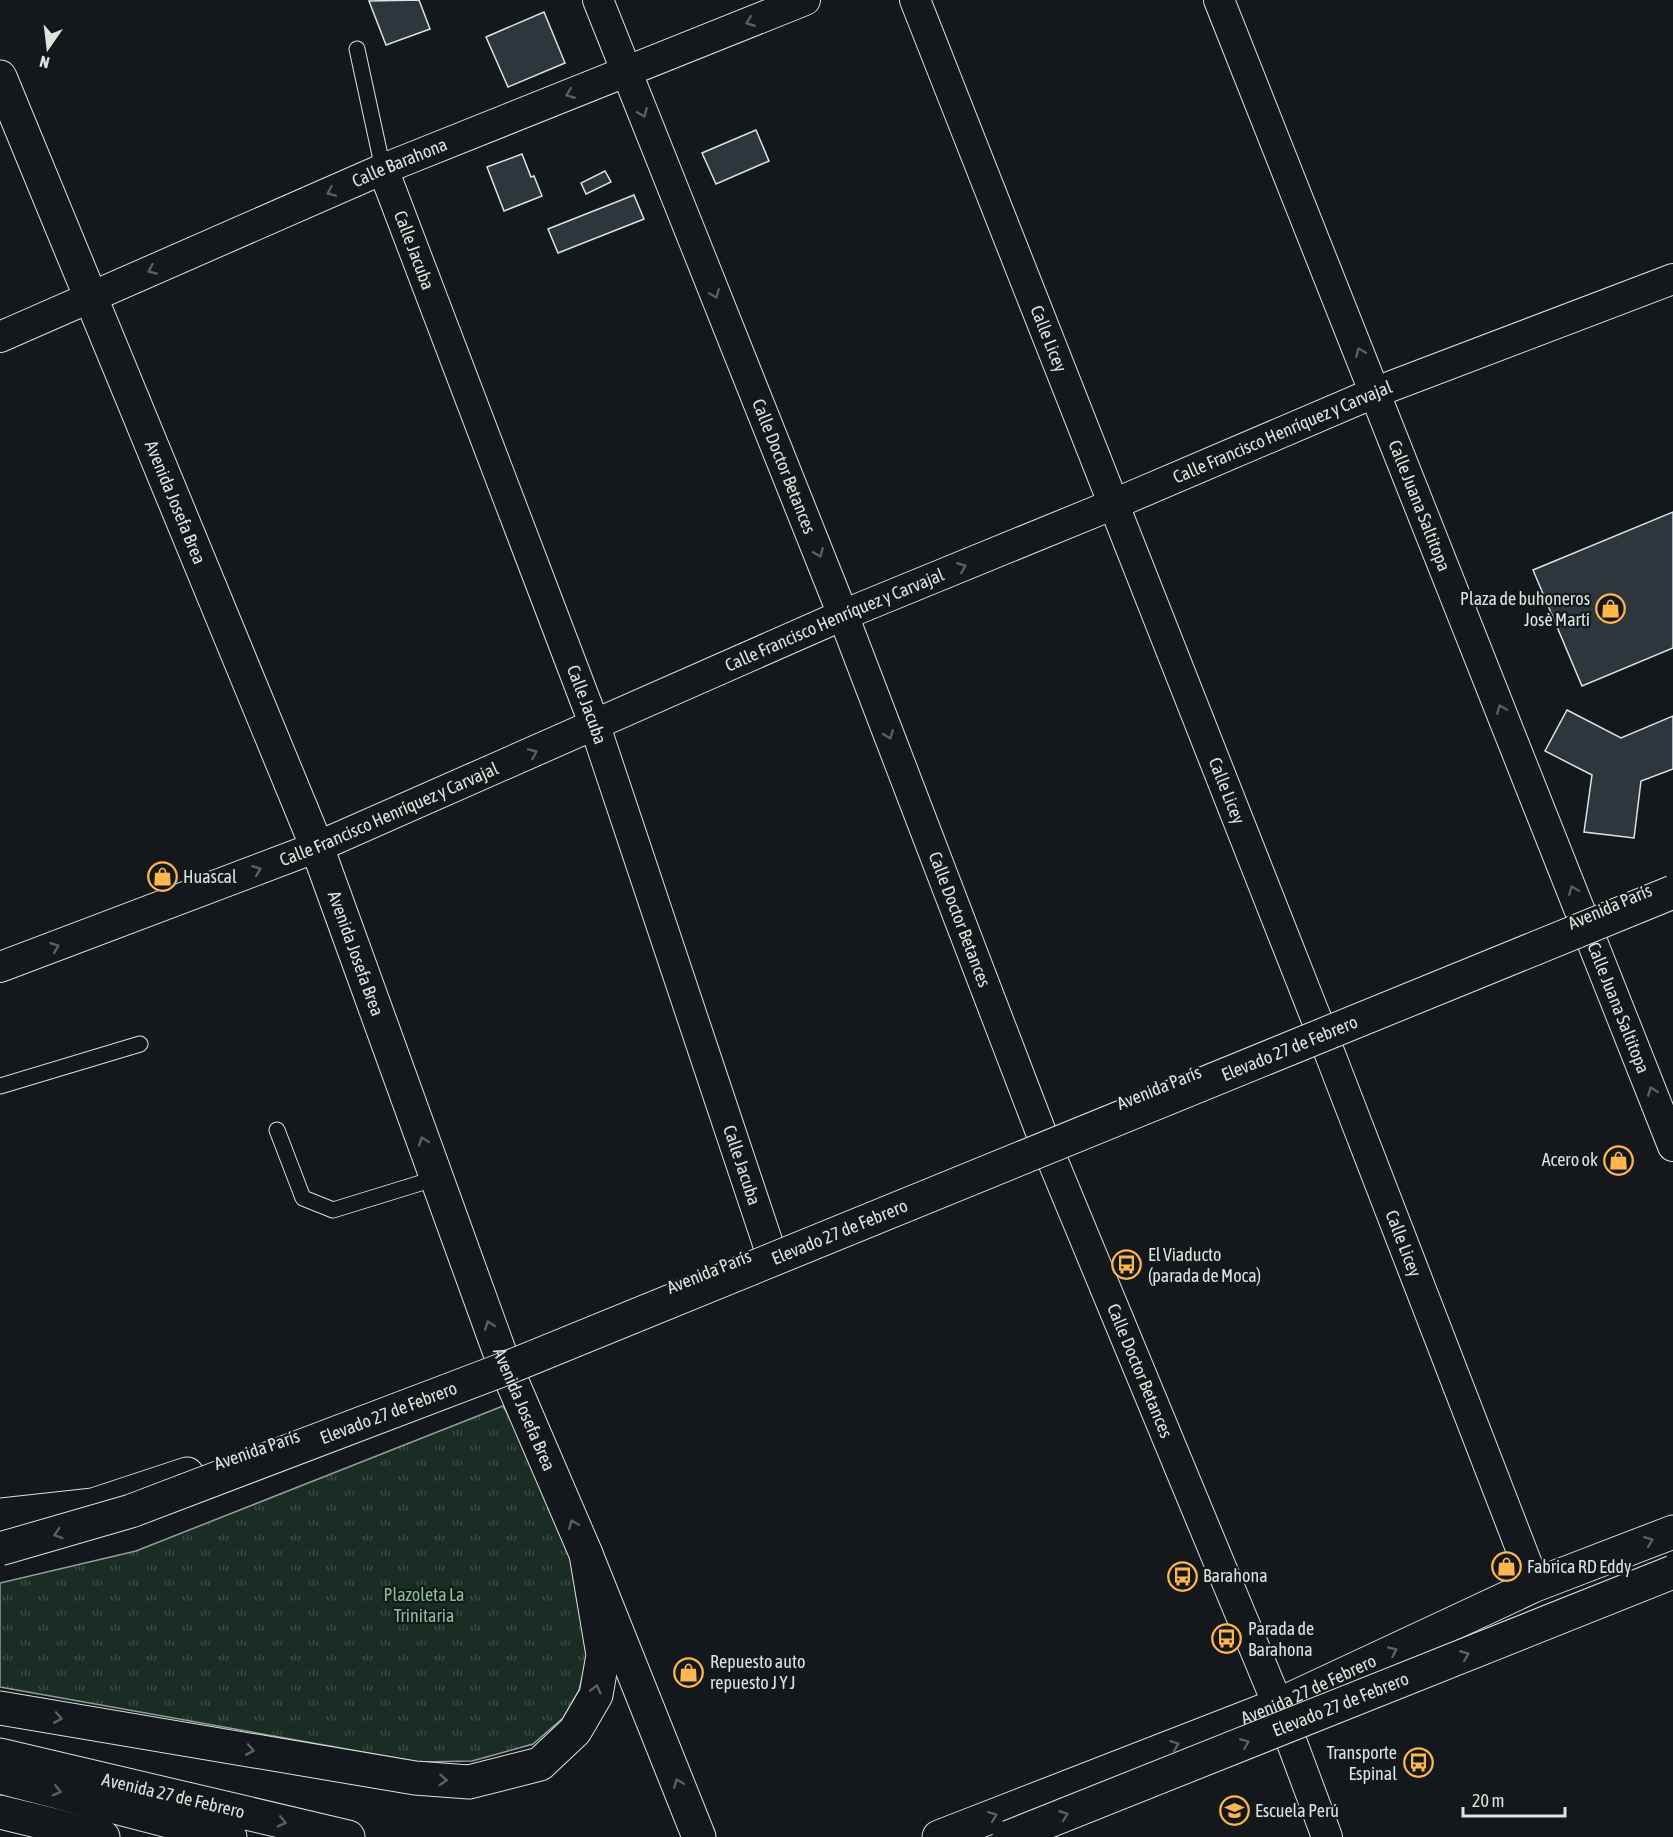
<svg xmlns="http://www.w3.org/2000/svg" width="1673" height="1837" font-family="'Asap Condensed',sans-serif">
<style>
.park{fill:url(#park-tufts);stroke:#939e99;stroke-width:1.5}
.building{fill:#2c363c;stroke:#d8e6dc;stroke-width:1.5}
.lines{fill:none;stroke-linecap:round;stroke-linejoin:round}
.lane-casing{stroke:#d8e6dc;stroke-width:17}
.street-casing{stroke:#d8e6dc;stroke-width:32}
.secondary-casing{stroke:#d8e6dc;stroke-width:35}
.primary-casing{stroke:#d8e6dc;stroke-width:35}
.highway-casing{stroke:#d8e6dc;stroke-width:35}
.lane{stroke:#14181c;stroke-width:15}
.street{stroke:#14181c;stroke-width:30}
.secondary{stroke:#14181c;stroke-width:33}
.primary{stroke:#14181c;stroke-width:33}
.highway{stroke:#14181c;stroke-width:33}
.highway-bridge-casing{stroke:#d8e6dc;stroke-width:35;stroke-linecap:butt}
.highway-bridge{stroke:#14181c;stroke-width:33}
.oneway{stroke:#59605f}
.labels{text-anchor:middle;stroke-width:4.5;stroke-linejoin:round;paint-order:stroke}
.street-label{font-size:18px;fill:#d8e6dc;stroke:#14181c}
.poi-label{font-size:18px;fill:#d8e6dc;stroke:#14181c;text-anchor:start}
.park-label{font-size:18px;fill:#8ac095;stroke:#14181c}
</style>
<defs>
<pattern id="park-tufts" width="24" height="20" patternUnits="userSpaceOnUse" patternTransform="scale(1.5)"><rect width="24" height="20" fill="#1a2d24"/><path d="M3 7l-1-3M5 7V3M7 7l1-3M15 17l-1-3M17 17v-4M19 17l1-3" fill="none" stroke="#3b4b43"/></pattern>
</defs>
<rect width="100%" height="100%" fill="#14181c"/>
<!-- park -->
<path class="park" d="M 503,1406 L 542,1477 L 575,1566 L 591,1645 L 579,1690 L 563,1718 L 533,1744 L 472,1761 L 419,1762 L 0,1687 L 0,1583 L 136,1551 Z"/>
<!-- building -->
<g class="building">
<path d="M 419,0 L 430,29 L 386,45 L 369,1 Z"/>
<path d="M 544,12 L 565,63 L 508,87 L 486,37 Z"/>
<path d="M 756,130 L 769,161 L 716,184 L 702,153 Z"/>
<path d="M 522,154 L 531,177 L 534,176 L 542,196 L 504,211 L 487,167 Z"/>
<path d="M 605,171 L 611,182 L 586,194 L 581,183 Z"/>
<path d="M 634,195 L 644,219 L 558,253 L 548,229 Z"/>
<path d="M 1673,512 L 1673,648 L 1582,686 L 1533,570 Z"/>
<path d="M 1567,710 L 1621,738 L 1673,716 L 1673,769 L 1641,781 L 1634,838 L 1584,832 L 1592,775 L 1545,751 Z"/>
</g>
<g class="lines">
<defs>
<g id="lane">
<path d="M 357,49 L 383,169"/>
<path d="M 0,1086 L 140,1044"/>
<path d="M 277,1130 L 303,1198 L 333,1210 L 437,1178"/>
</g>
<g id="street">
<path id="s1" d="M 598,0 L 843,615 L 1042,1135 L 1278,1705 L 1327,1837"/>
<path id="s2" d="M 915,0 L 1318,1023 L 1535,1585"/>
<path id="s3" d="M 1219,0 L 1673,1146"/>
<path id="s4" d="M 383,169 L 595,726 L 769,1247"/>
<path id="s5" d="M 0,337 L 383,169 L 805,0"/>
<path id="s6" d="M 0,967 L 317,847 L 843,615 L 1114,504 L 1376,392 L 1673,279"/>
</g>
<g id="secondary">
<path id="s7" d="M 0,77 L 317,847 L 501,1356 L 586,1554 L 699,1837"/>
<path d="M 0,1812 L 103,1837"/>
</g>
<g id="primary">
<path d="M 0,1515 L 93,1505 L 187,1474"/>
<path d="M 0,1708 L 415,1778 L 469,1782 L 540,1764 L 575,1731 L 596,1695 L 603,1655 L 586,1554"/>
<path id="s8" d="M 0,1755 L 348,1837"/>
<path id="s9" d="M 939,1837 L 1278,1705 L 1535,1585 L 1673,1532"/>
</g>
<path id="highway" d="M 0,1777 L 230,1837"/>
</defs>
<!-- lane casing -->
<use href="#lane" class="lane-casing"/>
<!-- street casing -->
<use href="#street" class="street-casing"/>
<!-- secondary casing -->
<use href="#secondary" class="secondary-casing"/>
<!-- primary casing -->
<use href="#primary" class="primary-casing"/>
<!-- highway casing -->
<use href="#highway" class="highway-casing"/>
<!-- lane -->
<use href="#lane" class="lane"/>
<!-- street -->
<use href="#street" class="street"/>
<!-- secondary -->
<use href="#secondary" class="secondary"/>
<!-- primary -->
<use href="#primary" class="primary"/>
<!-- highway -->
<use href="#highway" class="highway"/>
<defs>
<g id="highway-bridge">
<path id="s10" d="M 0,1549 L 131,1511 L 507,1368 L 1673,892"/>
<path id="s11" d="M 1009,1837 L 1673,1572"/>
</g>
</defs>
<!-- highway-bridge casing -->
<use href="#highway-bridge" class="highway-bridge-casing"/>
<!-- highway-bridge -->
<use href="#highway-bridge" class="highway-bridge"/>
</g>
<!-- one-way arrows -->
<defs><path id="oneway-chevron" d="M-2-3.5L2.5 0L-2 3.5" fill="none" stroke-width="1.6" stroke-linecap="round" stroke-linejoin="round" transform="scale(1.5)"/></defs>
<g class="oneway">
<use href="#oneway-chevron" transform="translate(750 22) rotate(158)"/>
<use href="#oneway-chevron" transform="translate(570 94) rotate(158)"/>
<use href="#oneway-chevron" transform="translate(643 113) rotate(68)"/>
<use href="#oneway-chevron" transform="translate(331 192) rotate(156)"/>
<use href="#oneway-chevron" transform="translate(152 270) rotate(156)"/>
<use href="#oneway-chevron" transform="translate(715 294) rotate(68)"/>
<use href="#oneway-chevron" transform="translate(1360 352) rotate(-112)"/>
<use href="#oneway-chevron" transform="translate(819 553) rotate(68)"/>
<use href="#oneway-chevron" transform="translate(962 567) rotate(-22)"/>
<use href="#oneway-chevron" transform="translate(1501 709) rotate(-112)"/>
<use href="#oneway-chevron" transform="translate(889 735) rotate(69)"/>
<use href="#oneway-chevron" transform="translate(533 753) rotate(-24)"/>
<use href="#oneway-chevron" transform="translate(257 870) rotate(-21)"/>
<use href="#oneway-chevron" transform="translate(1573 890) rotate(-112)"/>
<use href="#oneway-chevron" transform="translate(55 947) rotate(-21)"/>
<use href="#oneway-chevron" transform="translate(1652 1091) rotate(-111)"/>
<use href="#oneway-chevron" transform="translate(423 1141) rotate(-110)"/>
<use href="#oneway-chevron" transform="translate(489 1325) rotate(-110)"/>
<use href="#oneway-chevron" transform="translate(573 1524) rotate(-113)"/>
<use href="#oneway-chevron" transform="translate(58 1534) rotate(163)"/>
<use href="#oneway-chevron" transform="translate(1649 1541) rotate(-21)"/>
<use href="#oneway-chevron" transform="translate(1393 1651) rotate(-25)"/>
<use href="#oneway-chevron" transform="translate(1465 1655) rotate(-22)"/>
<use href="#oneway-chevron" transform="translate(596 1689) rotate(-76)"/>
<use href="#oneway-chevron" transform="translate(58 1718) rotate(10)"/>
<use href="#oneway-chevron" transform="translate(1245 1743) rotate(-22)"/>
<use href="#oneway-chevron" transform="translate(1175 1745) rotate(-21)"/>
<use href="#oneway-chevron" transform="translate(250 1750) rotate(10)"/>
<use href="#oneway-chevron" transform="translate(443 1780) rotate(4)"/>
<use href="#oneway-chevron" transform="translate(678 1783) rotate(-112)"/>
<use href="#oneway-chevron" transform="translate(57 1791) rotate(14)"/>
<use href="#oneway-chevron" transform="translate(1064 1815) rotate(-22)"/>
<use href="#oneway-chevron" transform="translate(993 1816) rotate(-21)"/>
<use href="#oneway-chevron" transform="translate(282 1822) rotate(13)"/>
</g>
<!-- icons -->
<defs>
<symbol id="shop-ring" viewBox="-11 -11 22 22"><circle r="9.5" fill="#14181c" stroke="#ffb74d" stroke-width="1.5"/><path d="M-5-2.5h2.3a2.7 3.5 0 0 1 5.4 0H5L5.5 6h-11ZM-1.5-2.5h3a1.5 2.3 0 0 0-3 0Z" fill="#ffb74d"/></symbol>
<symbol id="bus-ring" viewBox="-11 -11 22 22"><circle r="9.5" fill="#14181c" stroke="#ffb74d" stroke-width="1.5"/><path d="M-5-6H5V4H4V6H2V4H-2V6H-4V4H-5ZM-3.5-4V0h7V-4ZM-3.5 1.2v1.5H-2V1.2ZM2 1.2v1.5H3.5V1.2Z" fill="#ffb74d"/></symbol>
<symbol id="school-ring" viewBox="-11 -11 22 22"><circle r="9.5" fill="#14181c" stroke="#ffb74d" stroke-width="1.5"/><path d="M0-5L7-2L0 1L-7-2ZM-4 1L0 2.5L4 1V4Q0 6-4 4Z" fill="#ffb74d"/></symbol>
</defs>
<g fill-rule="evenodd">
<use href="#shop-ring" x="1594" y="592" width="33" height="33"/>
<use href="#shop-ring" x="146" y="860" width="33" height="33"/>
<use href="#shop-ring" x="1602" y="1144" width="33" height="33"/>
<use href="#bus-ring" x="1110" y="1248" width="33" height="33"/>
<use href="#shop-ring" x="1490" y="1550" width="33" height="33"/>
<use href="#bus-ring" x="1166" y="1560" width="33" height="33"/>
<use href="#bus-ring" x="1210" y="1622" width="33" height="33"/>
<use href="#shop-ring" x="672" y="1656" width="33" height="33"/>
<use href="#bus-ring" x="1402" y="1746" width="33" height="33"/>
<use href="#school-ring" x="1218" y="1794" width="33" height="33"/>
</g>
<g class="labels">
<!-- street labels -->
<g class="street-label">
<text dy="6" stroke="none"><textPath href="#s5" startOffset="436">Calle Barahona</textPath></text>
<text dy="6" stroke="none"><textPath href="#s4" startOffset="87">Calle Jacuba</textPath></text>
<text dy="6" stroke="none"><textPath href="#s2" startOffset="364">Calle Licey</textPath></text>
<text dy="6" stroke="none"><textPath href="#s6" startOffset="1390">Calle Francisco Henríquez y Carvajal</textPath></text>
<text dy="6" stroke="none"><textPath href="#s1" startOffset="502">Calle Doctor Betances</textPath></text>
<text dy="6" stroke="none"><textPath href="#s7" startOffset="460">Avenida Josefa Brea</textPath></text>
<text dy="6" stroke="none"><textPath href="#s3" startOffset="544">Calle Juana Saltitopa</textPath></text>
<text dy="6" stroke="none"><textPath href="#s6" startOffset="904">Calle Francisco Henríquez y Carvajal</textPath></text>
<text dy="6" stroke="none"><textPath href="#s4" startOffset="573">Calle Jacuba</textPath></text>
<text dy="6" stroke="none"><textPath href="#s2" startOffset="850">Calle Licey</textPath></text>
<text dy="6" stroke="none"><textPath href="#s6" startOffset="418">Calle Francisco Henríquez y Carvajal</textPath></text>
<text transform="translate(1610 907) rotate(-23)" y="6">Avenida París</text>
<text dy="6" stroke="none"><textPath href="#s1" startOffset="988">Calle Doctor Betances</textPath></text>
<text dy="6" stroke="none"><textPath href="#s7" startOffset="946">Avenida Josefa Brea</textPath></text>
<text dy="6" stroke="none"><textPath href="#s3" startOffset="1084">Calle Juana Saltitopa</textPath></text>
<text dy="6" stroke="none"><textPath href="#s10" startOffset="1384">Elevado 27 de Febrero</textPath></text>
<text transform="translate(1159 1088) rotate(-22)" y="6">Avenida París</text>
<text dy="6" stroke="none"><textPath href="#s4" startOffset="1059">Calle Jacuba</textPath></text>
<text dy="6" stroke="none"><textPath href="#s10" startOffset="898">Elevado 27 de Febrero</textPath></text>
<text dy="6" stroke="none"><textPath href="#s2" startOffset="1336">Calle Licey</textPath></text>
<text transform="translate(709 1272) rotate(-22)" y="6">Avenida París</text>
<text dy="6" stroke="none"><textPath href="#s1" startOffset="1474">Calle Doctor Betances</textPath></text>
<text dy="6" stroke="none"><textPath href="#s7" startOffset="1432">Avenida Josefa Brea</textPath></text>
<text dy="6" stroke="none"><textPath href="#s10" startOffset="412">Elevado 27 de Febrero</textPath></text>
<text transform="translate(257 1450) rotate(-19)" y="6">Avenida París</text>
<text dy="6" stroke="none"><textPath href="#s9" startOffset="398">Avenida 27 de Febrero</textPath></text>
<text dy="6" stroke="none"><textPath href="#s11" startOffset="357">Elevado 27 de Febrero</textPath></text>
<text dy="6" stroke="none"><textPath href="#s8" startOffset="178">Avenida 27 de Febrero</textPath></text>
</g>
<!-- poi labels -->
<g class="poi-label">
<text x="1590" y="605" text-anchor="end">Plaza de buhoneros<tspan x="1590" dy="21">Josè Martí</tspan></text>
<text x="183" y="883">Huascal</text>
<text x="1598" y="1166" text-anchor="end">Acero ok</text>
<text x="1148" y="1261">El Viaducto<tspan x="1148" dy="21">(parada de Moca)</tspan></text>
<text x="1527" y="1573">Fabrica RD Eddy</text>
<text x="1203" y="1582">Barahona</text>
<text x="1248" y="1635">Parada de<tspan x="1248" dy="21">Barahona</tspan></text>
<text x="710" y="1668">Repuesto auto<tspan x="710" dy="21">repuesto J Y J</tspan></text>
<text x="1397" y="1759" text-anchor="end">Transporte<tspan x="1397" dy="21">Espinal</tspan></text>
<text x="1255" y="1817">Escuela Perú</text>
</g>
<!-- park labels -->
<g class="park-label">
<text x="424" y="1601">Plazoleta La<tspan x="424" dy="21">Trinitaria</tspan></text>
</g>
</g>
<!-- north arrow -->
<g transform="translate(48 48) rotate(194)" stroke="#14181c" stroke-width="4.5" paint-order="stroke">
<path d="M0-4.5L10 22L0 15L-10 22Z" fill="#d8e6dc"/>
<text y="-9" font-size="16" font-weight="bold" text-anchor="middle" fill="#d8e6dc">N</text>
</g>
<!-- scale -->
<path d="M1463 1807v9h102v-9" fill="none" stroke="#d8e6dc" stroke-width="3"/>
<text x="1472" y="1807" font-size="18" fill="#d8e6dc" stroke="#14181c" stroke-width="4.5" paint-order="stroke">20 m</text>
</svg>
